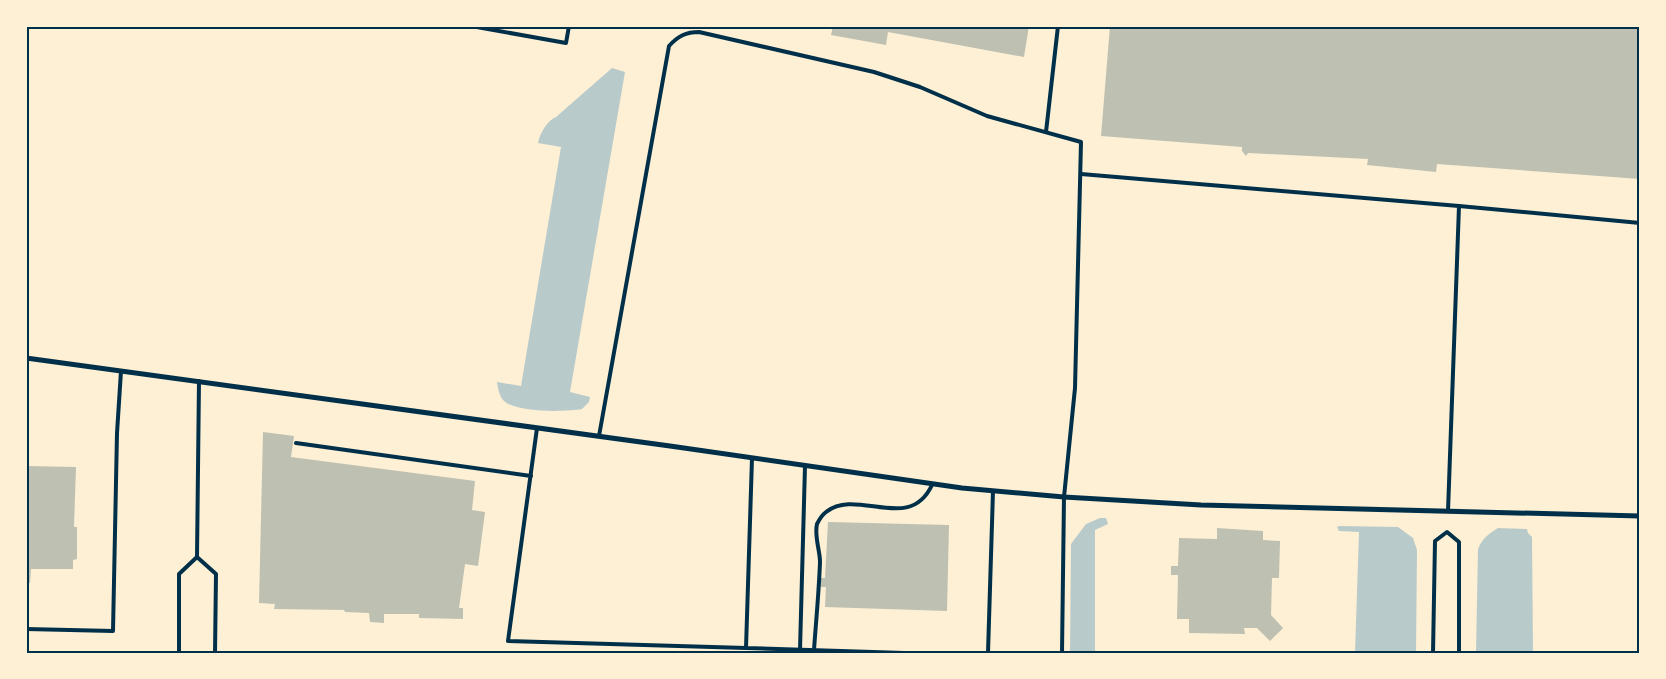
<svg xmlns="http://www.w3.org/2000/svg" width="1666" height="679" font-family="'Noto Sans',sans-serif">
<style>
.green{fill:#b9caca}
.building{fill:#bec0b2}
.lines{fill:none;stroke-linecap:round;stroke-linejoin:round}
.service{stroke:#003049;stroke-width:4}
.minor{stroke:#003049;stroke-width:5}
.neatline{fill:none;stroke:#003049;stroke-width:2}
</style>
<rect width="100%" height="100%" fill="#fdf0d5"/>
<!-- green -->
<g class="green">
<path d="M 612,68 L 625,72 L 570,392 L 590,397 L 589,402 L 582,409 C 566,412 514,413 503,400 C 499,395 498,388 497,382 L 521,386 L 561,147 L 538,143 C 540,133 547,121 556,117 Z"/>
<path d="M 1100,518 L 1106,518 L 1108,524 L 1095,530 L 1095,653 L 1070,653 L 1071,544 L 1086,524 Z"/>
<path d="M 1339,526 L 1398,527 L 1413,538 L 1417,550 L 1416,653 L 1355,653 L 1359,532 L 1339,531 L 1337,527 Z"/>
<path d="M 1498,528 L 1527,529 L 1528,533 L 1532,537 L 1533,653 L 1476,653 L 1478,549 C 1482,539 1488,534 1498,528 Z"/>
</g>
<!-- building -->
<g class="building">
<path d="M 833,26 L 1029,26 L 1024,57 L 888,32 L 886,45 L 831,35 Z"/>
<path d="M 1110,26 L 1640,26 L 1640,179 L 1437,164 L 1436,172 L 1367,165 L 1368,159 L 1248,153 L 1246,156 L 1242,151 L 1242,147 L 1101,136 Z"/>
<path d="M 263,432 L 294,436 L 291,457 L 475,481 L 472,510 L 485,512 L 478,566 L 465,564 L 459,608 L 463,608 L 463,619 L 419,618 L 419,614 L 384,614 L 384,623 L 370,622 L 369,613 L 345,612 L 344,610 L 274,609 L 275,604 L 259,603 Z"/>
<path d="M 26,466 L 76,467 L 74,527 L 77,527 L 77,559 L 73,560 L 73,569 L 31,569 L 30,583 L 26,583 Z"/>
<path d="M 828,522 L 949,525 L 947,611 L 825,607 L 826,587 L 821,587 L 821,578 L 825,578 Z"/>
<path d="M 1217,528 L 1263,531 L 1263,540 L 1280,541 L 1279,578 L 1272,578 L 1271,615 L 1283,628 L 1270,641 L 1257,628 L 1244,628 L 1245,634 L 1189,633 L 1189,619 L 1177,619 L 1178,575 L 1171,575 L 1171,566 L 1178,566 L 1179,538 L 1217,539 Z"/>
</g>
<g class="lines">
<!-- service -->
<g class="service">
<path d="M 471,26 L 566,43 L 569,26"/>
<path d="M 1046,132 L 1058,26"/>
<path d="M 1081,174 L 1459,206 L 1448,511"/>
<path d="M 1459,206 L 1640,223"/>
<path d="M 537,428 L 508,641 L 746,648"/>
<path d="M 599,436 L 669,46 C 678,36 686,32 699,32 L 874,72 L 920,87 L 987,116 L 1081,142 L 1075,388 L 1064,497 L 1062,653"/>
<path d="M 296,443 L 531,476"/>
<path d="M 752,458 L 746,648 L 904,653"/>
<path d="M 197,557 L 216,574 L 215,653"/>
<path d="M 26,629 L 113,631 L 117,433 L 121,371"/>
<path d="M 800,650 L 805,466"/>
<path d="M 814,650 C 816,621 819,591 820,562 C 820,550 814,536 817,524 C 819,520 822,515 826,512 C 857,487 909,534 932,485"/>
<path d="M 179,653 L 179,574 L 197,557 L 199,381"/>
<path d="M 988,653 L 993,491"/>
<path d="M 1433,653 L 1435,541 L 1447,532 L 1459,542 L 1459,653"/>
</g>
<!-- minor -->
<path class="minor" d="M 26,358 L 670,446 L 962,488 L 1064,497 L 1201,505 L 1640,516"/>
</g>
<!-- border -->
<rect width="1666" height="679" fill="none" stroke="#fdf0d5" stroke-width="55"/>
<rect x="28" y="28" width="1610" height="624" class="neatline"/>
</svg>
